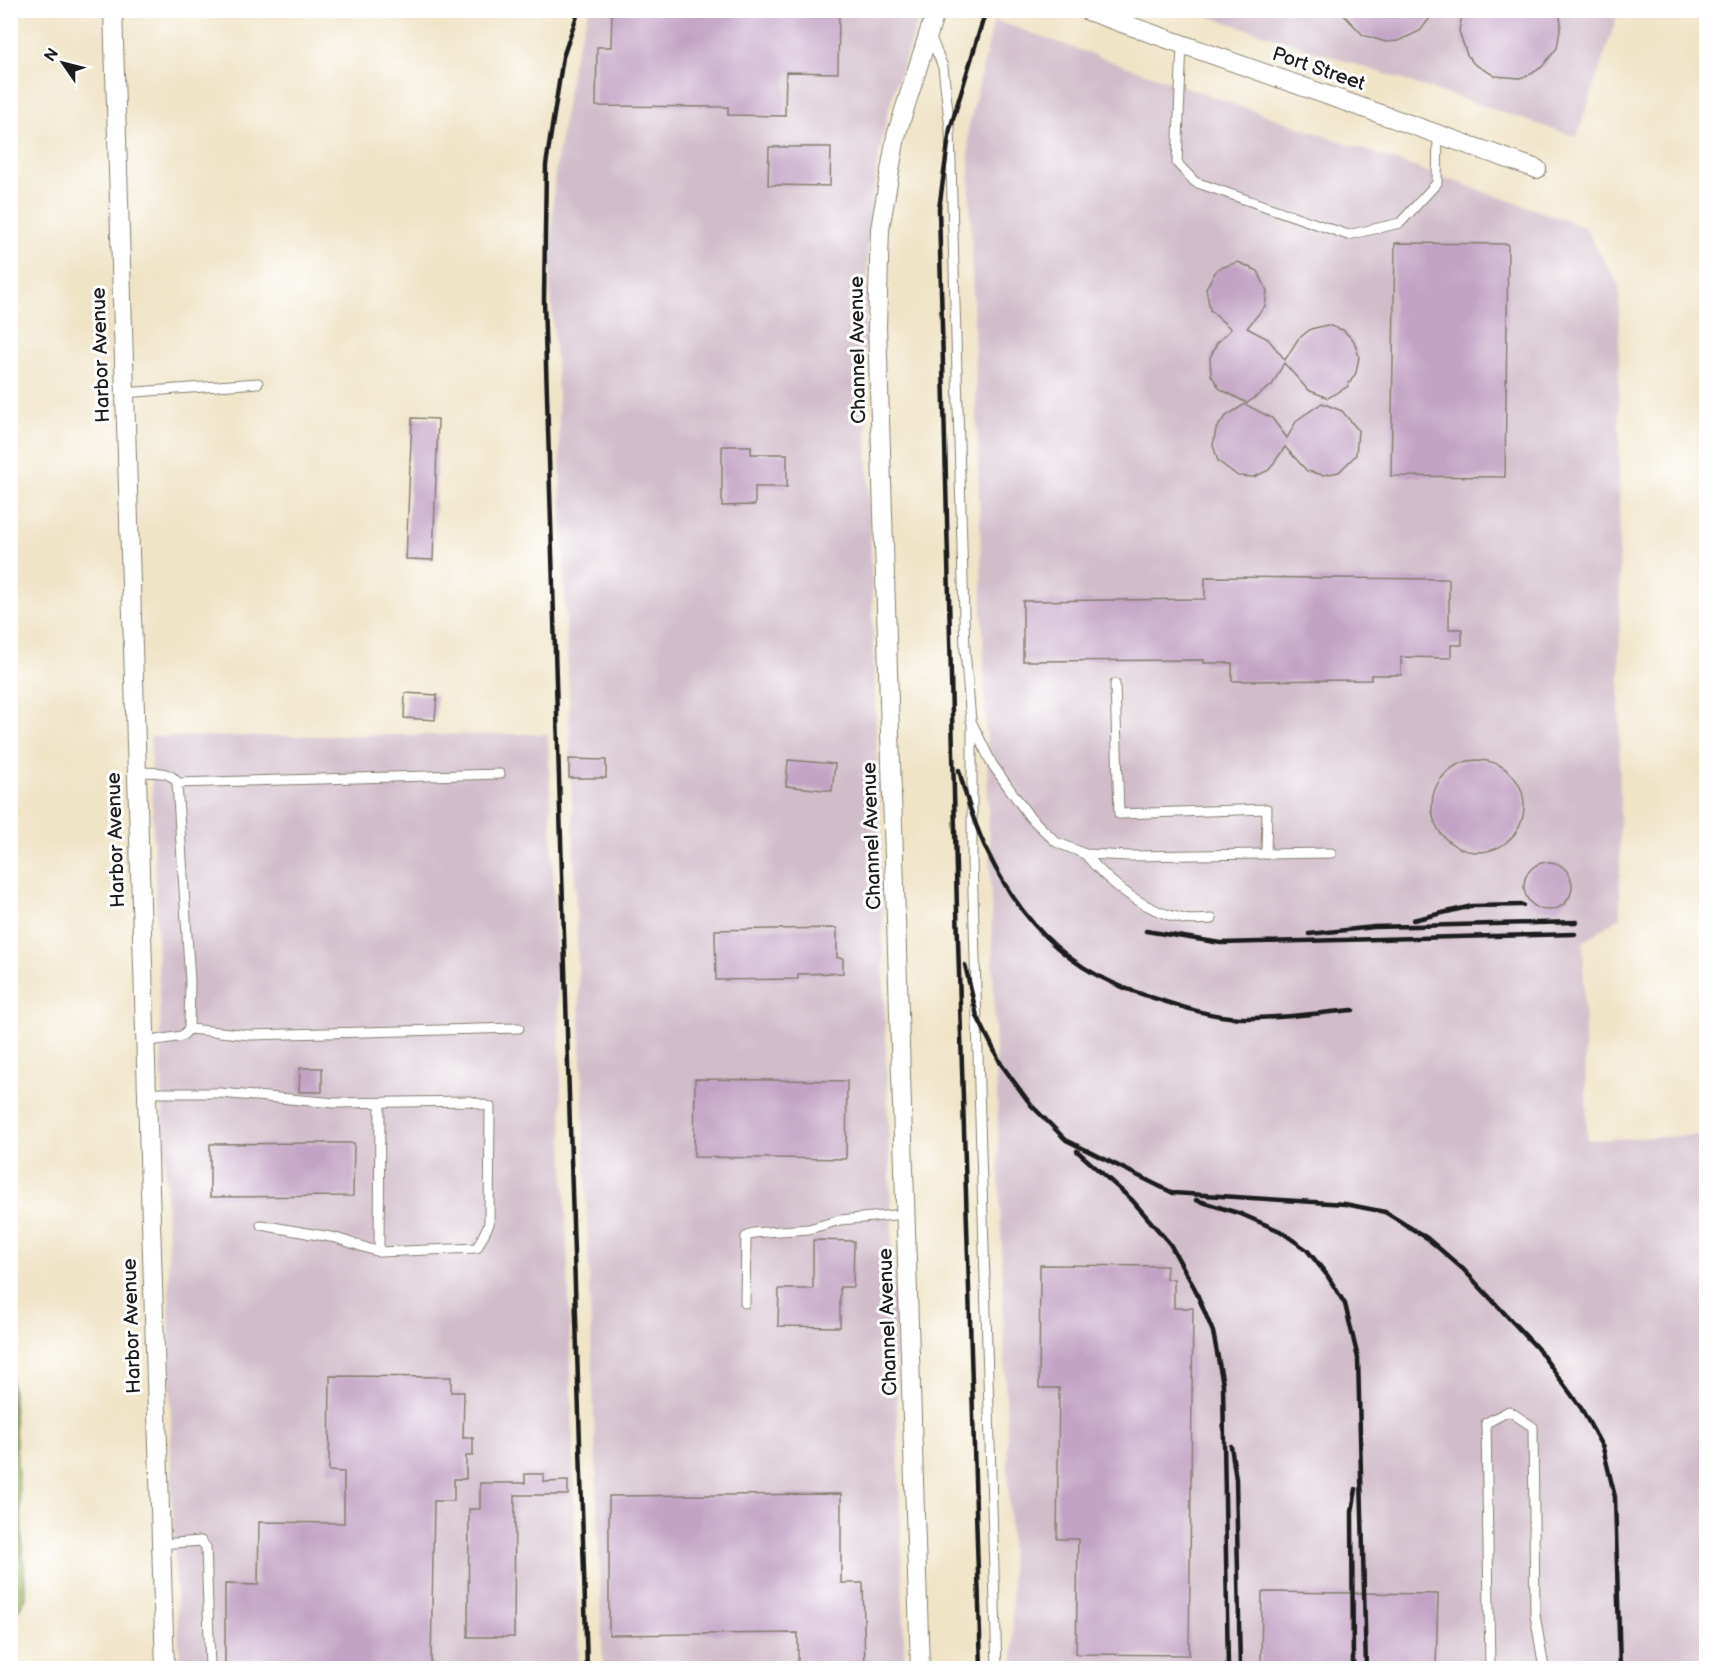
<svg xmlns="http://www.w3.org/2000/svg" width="1717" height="1679" font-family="'Balsamiq Sans',sans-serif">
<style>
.industrial{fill:#d1bdca}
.forest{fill:#9bb364;stroke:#5c6840;stroke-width:1.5}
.building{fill:#c3a3c5}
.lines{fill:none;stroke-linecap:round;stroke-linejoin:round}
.service-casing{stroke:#868072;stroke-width:11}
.minor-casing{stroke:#868072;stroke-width:20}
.service{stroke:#fff;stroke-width:9}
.minor{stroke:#fff;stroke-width:18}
.rail{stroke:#1c1c1c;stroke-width:4.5}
.labels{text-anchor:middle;stroke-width:6;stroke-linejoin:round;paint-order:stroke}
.street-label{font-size:20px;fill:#1c1c1c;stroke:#fff}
</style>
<rect width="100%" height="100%" fill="#fff"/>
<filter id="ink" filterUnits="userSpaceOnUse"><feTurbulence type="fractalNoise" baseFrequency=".0167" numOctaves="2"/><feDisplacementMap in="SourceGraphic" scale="12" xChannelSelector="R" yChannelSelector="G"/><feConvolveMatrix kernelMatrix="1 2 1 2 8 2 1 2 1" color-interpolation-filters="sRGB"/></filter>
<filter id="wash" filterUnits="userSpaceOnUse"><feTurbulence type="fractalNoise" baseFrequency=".008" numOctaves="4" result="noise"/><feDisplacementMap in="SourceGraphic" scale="24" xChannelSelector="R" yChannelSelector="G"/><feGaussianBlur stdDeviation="1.35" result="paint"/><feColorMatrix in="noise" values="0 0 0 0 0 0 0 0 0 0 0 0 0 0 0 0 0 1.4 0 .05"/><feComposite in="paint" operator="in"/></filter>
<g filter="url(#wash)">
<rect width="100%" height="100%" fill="#f0e4c7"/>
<!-- industrial -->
<g class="industrial">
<path d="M 589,11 L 917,11 L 916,25 L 888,111 L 877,166 L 868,240 L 865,368 L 905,1668 L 603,1668 L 557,375 L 550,284 L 554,180 L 573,60 Z"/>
<path d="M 1193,11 L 1619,11 L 1577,137 Z"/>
<path d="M 994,20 L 1585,227 L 1619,286 L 1620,917 L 1583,942 L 1587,1140 L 1706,1135 L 1706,1668 L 1014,1668 L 968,130 Z"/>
<path d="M 548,734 L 568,1269 L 579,1668 L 180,1668 L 172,1504 L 169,1281 L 150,737 Z"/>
</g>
<!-- forest -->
<path class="forest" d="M 11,1368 L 26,1598 L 11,1620 L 10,1620 Z"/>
<g id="blocks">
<!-- building -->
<g class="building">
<path d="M 1339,10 L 1436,10 L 1420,31 L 1398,41 L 1386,42 L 1363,35 Z"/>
<path d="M 1463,10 L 1559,10 L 1561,24 L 1557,48 L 1542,67 L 1531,74 L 1520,78 L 1495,76 L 1474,64 L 1467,55 L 1459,31 Z"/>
<path d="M 612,12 L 839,13 L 838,73 L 786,72 L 785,116 L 728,115 L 728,107 L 596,106 L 597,47 L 611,47 Z"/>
<path d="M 769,147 L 831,147 L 830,186 L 768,185 Z"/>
<path d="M 1395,243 L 1508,244 L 1505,477 L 1391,476 Z"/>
<path d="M 1238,262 L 1258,271 L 1267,291 L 1265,306 L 1247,328 L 1268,339 L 1285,360 L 1298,339 L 1311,329 L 1327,325 L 1343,330 L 1354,341 L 1359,357 L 1356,373 L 1347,387 L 1328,398 L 1308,390 L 1284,363 L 1272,385 L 1247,403 L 1220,389 L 1211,375 L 1210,358 L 1217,343 L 1231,329 L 1210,310 L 1206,288 L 1217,269 Z"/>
<path d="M 1322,403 L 1342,411 L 1358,430 L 1356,455 L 1339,472 L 1323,475 L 1307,471 L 1285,447 L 1269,470 L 1254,477 L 1238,476 L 1218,461 L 1213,445 L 1216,429 L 1226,416 L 1245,404 L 1272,418 L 1287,438 L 1297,420 Z"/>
<path d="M 412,418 L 438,419 L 433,560 L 406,559 Z"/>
<path d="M 722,446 L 751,446 L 751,454 L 787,454 L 787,487 L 755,487 L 755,505 L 722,506 Z"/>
<path d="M 1205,577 L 1449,579 L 1449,629 L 1462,629 L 1462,645 L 1451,645 L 1451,658 L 1401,657 L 1401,675 L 1371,675 L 1371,680 L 1232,681 L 1232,663 L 1204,663 L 1204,660 L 1023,661 L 1023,601 L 1205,599 Z"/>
<path d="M 405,693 L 437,695 L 435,720 L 404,718 Z"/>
<path d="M 569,759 L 606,760 L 606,778 L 569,778 Z"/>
<path d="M 788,760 L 835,764 L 832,791 L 786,786 Z"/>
<circle cx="1478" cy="806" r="46"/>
<circle cx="1548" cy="886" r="24"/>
<path d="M 837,928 L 837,958 L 843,958 L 843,973 L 798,974 L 798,979 L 716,980 L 715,930 Z"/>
<path d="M 300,1068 L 322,1068 L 322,1092 L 299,1092 Z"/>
<path d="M 695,1079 L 847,1081 L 846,1159 L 694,1157 Z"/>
<path d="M 315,1143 L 354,1143 L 353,1196 L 210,1197 L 210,1144 Z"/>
<path d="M 813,1240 L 854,1241 L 853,1287 L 840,1287 L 840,1327 L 778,1326 L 779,1289 L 813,1289 Z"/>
<path d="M 1040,1265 L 1167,1266 L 1166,1279 L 1174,1279 L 1174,1308 L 1193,1308 L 1189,1655 L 1076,1654 L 1078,1539 L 1057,1539 L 1059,1388 L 1039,1388 Z"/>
<path d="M 330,1376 L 451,1377 L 451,1392 L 464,1392 L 463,1438 L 473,1438 L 473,1456 L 466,1456 L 466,1479 L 454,1479 L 454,1501 L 434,1501 L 431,1665 L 379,1665 L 379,1668 L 225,1668 L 225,1584 L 258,1585 L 259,1522 L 344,1523 L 344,1472 L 329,1471 Z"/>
<path d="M 525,1474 L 544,1474 L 544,1482 L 568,1481 L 568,1495 L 515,1495 L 514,1637 L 468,1637 L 469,1509 L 480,1509 L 480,1483 L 525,1483 Z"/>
<path d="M 841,1494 L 841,1583 L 863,1583 L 865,1668 L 798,1668 L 798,1633 L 609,1635 L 609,1496 Z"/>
<path d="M 1262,1592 L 1438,1594 L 1436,1668 L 1261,1668 Z"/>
</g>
</g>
</g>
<g filter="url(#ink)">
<use href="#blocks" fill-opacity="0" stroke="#868072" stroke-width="1.5"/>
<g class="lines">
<defs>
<g id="service">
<path d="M 930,35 L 943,67 L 950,129 L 965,650 L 971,721 L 992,764 L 1029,816 L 1056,842 L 1085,854 L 1129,856 L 1331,853"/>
<path d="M 1182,44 L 1177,163 L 1195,182 L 1348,235 L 1400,223 L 1437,183 L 1438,134"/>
<path d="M 123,393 L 258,383"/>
<path d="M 1115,684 L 1119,814 L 1267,809 L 1266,854"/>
<path d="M 972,726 L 972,861 L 997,1668"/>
<path d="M 136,772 C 148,773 171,769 177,783 L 190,981 L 189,1029 L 182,1036 L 145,1042"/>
<path d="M 177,783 L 500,774"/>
<path d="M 1085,854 C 1110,884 1144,911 1184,919 C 1192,921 1203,919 1212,919"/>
<path d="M 189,1029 L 250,1035 L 519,1028"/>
<path d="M 146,1093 L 220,1093 L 335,1103 L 470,1101 L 490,1107 L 489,1224 L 477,1248 L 379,1252 L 336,1238 L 261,1225"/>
<path d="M 379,1252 L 380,1103"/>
<path d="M 745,1303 L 746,1237 L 753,1233 L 809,1229 L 840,1220 L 906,1214"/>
<path d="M 161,1544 L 201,1541 L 206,1547 L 210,1668"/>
<path d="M 1490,1668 L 1486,1423 L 1509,1411 L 1533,1427 L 1535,1615 L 1544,1668"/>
</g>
<g id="minor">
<path d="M 113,10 L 165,1668"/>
<path d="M 1085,10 L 1537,169"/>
<path d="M 920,1668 L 877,326 L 880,229 L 896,136 L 936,10"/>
</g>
</defs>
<!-- service casing -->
<use href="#service" class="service-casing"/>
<!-- minor casing -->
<use href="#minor" class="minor-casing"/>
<!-- service -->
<use href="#service" class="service"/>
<!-- minor -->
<use href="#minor" class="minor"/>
<!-- rail -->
<g class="rail">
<path d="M 579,10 L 563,57 L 546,165 L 544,300 L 587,1668"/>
<path d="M 959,770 C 980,856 1026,945 1113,983 C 1128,990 1144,995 1160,1000 C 1185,1008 1213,1017 1240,1018 C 1277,1019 1316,1013 1353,1010"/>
<path d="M 1413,920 L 1472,906 L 1523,905"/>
<path d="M 1146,931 L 1221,943 L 1575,934"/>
<path d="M 1309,934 L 1374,927 L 1577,922"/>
<path d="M 965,965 L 977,1016 L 1001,1064 L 1031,1105 L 1066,1140 L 1173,1193 L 1345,1204 L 1385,1212 L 1427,1238 L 1463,1269 L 1538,1349 L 1581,1408 L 1603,1448 L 1615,1497 L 1620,1668"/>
<path d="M 1077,1151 L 1132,1200 L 1170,1244 L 1195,1289 L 1213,1332 L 1223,1384 L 1228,1668"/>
<path d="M 1196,1200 L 1241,1214 L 1280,1231 L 1307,1250 L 1327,1275 L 1345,1304 L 1358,1358 L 1366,1668"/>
<path d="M 1231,1446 L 1236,1479 L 1240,1668"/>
<path d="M 981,1668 L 957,909 L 939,209 L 950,129 L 986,10"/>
<path d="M 1353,1668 L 1352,1512 L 1356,1489"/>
</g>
</g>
</g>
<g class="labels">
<!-- street labels -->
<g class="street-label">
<text transform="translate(1319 68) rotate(19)" y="7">Port Street</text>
<text transform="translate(857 350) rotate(-91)" y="7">Channel Avenue</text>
<text transform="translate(100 355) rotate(-92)" y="7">Harbor Avenue</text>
<text transform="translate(871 836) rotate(-92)" y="7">Channel Avenue</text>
<text transform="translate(115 840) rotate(-92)" y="7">Harbor Avenue</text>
<text transform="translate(887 1322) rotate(-92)" y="7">Channel Avenue</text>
<text transform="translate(131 1326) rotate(-92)" y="7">Harbor Avenue</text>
</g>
</g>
<!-- margin -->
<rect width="1717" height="1679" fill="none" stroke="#fff" stroke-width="36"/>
<!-- north arrow -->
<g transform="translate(63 63) rotate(305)" stroke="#ffffff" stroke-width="4.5" paint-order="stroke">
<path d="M0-4.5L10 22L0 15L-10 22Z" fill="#1c1c1c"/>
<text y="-9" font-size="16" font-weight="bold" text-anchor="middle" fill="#1c1c1c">N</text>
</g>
</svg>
